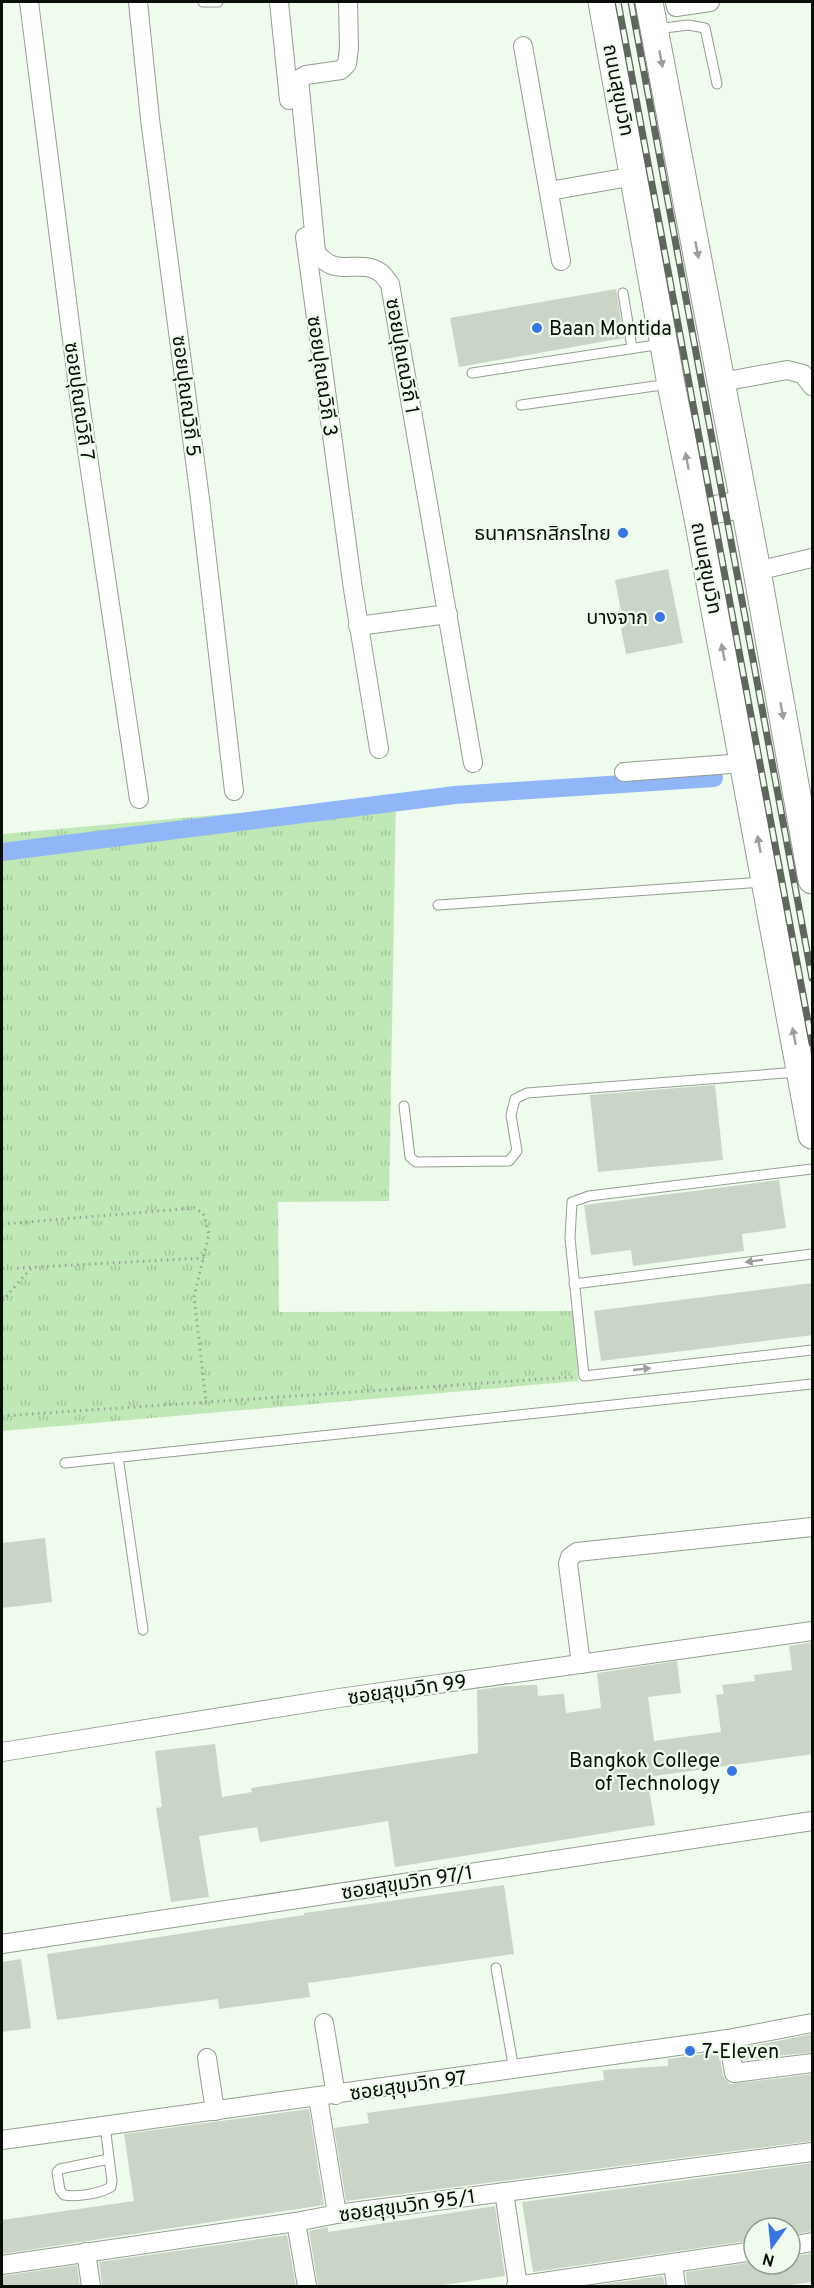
<svg xmlns="http://www.w3.org/2000/svg" width="814" height="2288" font-family="Overpass,'Noto Sans Thai',sans-serif">
<style>
.grass{fill:url(#grass-tufts)}
.lines{fill:none;stroke-linecap:round;stroke-linejoin:round}
.canal{stroke:#91b6f7;stroke-width:18}
.building{fill:#cad5c8}
.service-casing{stroke:#949e91;stroke-width:11}
.minor-casing{stroke:#949e91;stroke-width:20}
.primary-casing{stroke:#949e91;stroke-width:29}
.path{stroke:#9ba499;stroke-width:3;stroke-dasharray:1.5 4.5;stroke-linecap:butt}
.service{stroke:#fff;stroke-width:9}
.minor{stroke:#fff;stroke-width:18}
.primary{stroke:#fff;stroke-width:27}
.rail-casing{stroke:#5f665e;stroke-width:7}
.rail{stroke:#effbed;stroke-width:4.5;stroke-dasharray:14;stroke-linecap:butt}
.oneway{fill:#9d9f9d}
.poi-dot{fill:#3775e4;stroke:#effbed;stroke-width:2}
.labels{text-anchor:middle;stroke-width:4.5;stroke-linejoin:round;paint-order:stroke}
.street-label{font-size:20px;fill:#0a0e09;stroke:#effbed}
.poi-label{font-size:20px;fill:#0a0e09;stroke:#effbed;text-anchor:end}
</style>
<defs>
<pattern id="grass-tufts" width="24" height="20" patternUnits="userSpaceOnUse" patternTransform="scale(1.5)"><rect width="24" height="20" fill="#c0e8b6"/><path d="M3 7l-1-3M5 7V3M7 7l1-3M15 17l-1-3M17 17v-4M19 17l1-3" fill="none" stroke="#a4c69b"/></pattern>
</defs>
<rect width="100%" height="100%" fill="#effbed"/>
<!-- grass -->
<path class="grass" d="M 396,799 L 389,1201 L 278,1202 L 279,1312 L 576,1311 L 578,1381 L 2,1431 L 2,834 Z"/>
<g class="lines">
<!-- canal -->
<path class="canal" d="M 2,852 L 455,795 L 714,778"/>
</g>
<!-- building -->
<g class="building">
<path d="M 616,289 L 624,338 L 459,367 L 450,318 Z"/>
<path d="M 668,569 L 683,643 L 626,654 L 621,628 L 624,627 L 615,580 Z"/>
<path d="M 715,1085 L 723,1160 L 598,1172 L 590,1095 Z"/>
<path d="M 779,1180 L 786,1228 L 742,1234 L 744,1251 L 633,1266 L 631,1250 L 591,1255 L 584,1205 Z"/>
<path d="M 813,1283 L 813,1335 L 601,1361 L 594,1311 Z"/>
<path d="M 45,1538 L 52,1602 L 2,1608 L 2,1543 Z"/>
<path d="M 813,1642 L 813,1754 L 647,1777 L 655,1825 L 395,1867 L 388,1821 L 260,1842 L 257,1827 L 199,1836 L 209,1897 L 171,1902 L 156,1808 L 162,1807 L 155,1751 L 215,1744 L 222,1797 L 252,1792 L 251,1788 L 478,1753 L 477,1690 L 507,1686 L 537,1685 L 538,1696 L 564,1694 L 566,1713 L 601,1708 L 597,1673 L 677,1661 L 681,1693 L 648,1697 L 654,1741 L 721,1732 L 716,1695 L 724,1694 L 722,1685 L 755,1681 L 754,1675 L 792,1670 L 789,1646 Z"/>
<path d="M 504,1885 L 514,1954 L 308,1983 L 310,1997 L 219,2009 L 218,1999 L 57,2020 L 47,1954 L 304,1915 L 304,1913 Z"/>
<path d="M 21,1959 L 31,2028 L 2,2032 L 2,1962 Z"/>
<path d="M 813,2034 L 813,2052 L 743,2060 L 741,2048 Z"/>
<path d="M 719,2052 L 723,2076 L 730,2084 L 813,2074 L 813,2141 L 346,2201 L 334,2128 L 369,2123 L 367,2113 L 604,2080 L 603,2070 L 668,2066 L 668,2059 Z"/>
<path d="M 309,2109 L 324,2205 L 2,2254 L 2,2220 L 134,2201 L 124,2134 Z"/>
<path d="M 813,2163 L 813,2231 L 790,2235 L 790,2228 L 754,2228 L 754,2240 L 533,2272 L 522,2202 Z"/>
<path d="M 495,2206 L 505,2276 L 437,2286 L 318,2286 L 309,2231 L 328,2227 L 328,2232 Z"/>
<path d="M 287,2235 L 296,2286 L 102,2286 L 99,2262 Z"/>
<path d="M 813,2253 L 813,2282 L 783,2286 L 687,2286 L 686,2272 L 754,2262 L 754,2264 L 790,2264 L 790,2257 Z"/>
<path d="M 77,2265 L 80,2286 L 2,2286 L 2,2276 Z"/>
<path d="M 663,2276 L 665,2286 L 590,2286 Z"/>
</g>
<g class="lines">
<defs>
<g id="service">
<path d="M 203,2 L 218,2"/>
<path d="M 657,29 L 688,25 L 705,28 L 717,84"/>
<path d="M 623,293 L 632,348"/>
<path d="M 472,373 L 662,344"/>
<path d="M 521,405 L 669,384"/>
<path d="M 438,905 L 763,882"/>
<path d="M 404,1106 L 410,1157 L 416,1162 L 509,1161 L 517,1151 L 511,1115 L 515,1099 L 527,1093 L 799,1072"/>
<path d="M 812,1169 L 589,1196 L 572,1202 L 570,1238 L 584,1376 L 812,1350"/>
<path d="M 574,1284 L 812,1254"/>
<path d="M 118,1457 L 143,1630"/>
<path d="M 65,1463 L 812,1384"/>
<path d="M 496,1968 L 514,2070"/>
<path d="M 105,2126 L 112,2181 L 111,2187 C 99,2194 77,2197 64,2195 L 60,2190 L 57,2172 L 60,2169 L 109,2159"/>
</g>
<g id="minor">
<path d="M 29,2 L 80,403 L 139,799"/>
<path d="M 138,2 L 150,119 L 200,499 L 234,791"/>
<path d="M 279,2 L 289,100"/>
<path d="M 348,2 L 349,48 L 347,64 L 341,70 L 306,75 L 299,79 L 316,252 C 336,280 359,257 381,273 C 384,275 387,281 390,284 L 473,763"/>
<path d="M 675,2 L 676,7 L 710,2"/>
<path d="M 523,46 L 561,261"/>
<path d="M 549,191 L 635,176"/>
<path d="M 305,237 L 353,589 L 379,749"/>
<path d="M 722,382 L 787,370 L 803,374 L 812,386"/>
<path d="M 757,571 L 812,558"/>
<path d="M 358,626 L 448,614"/>
<path d="M 624,772 L 744,763"/>
<path d="M 581,1664 L 568,1564 L 570,1557 L 577,1552 L 812,1527"/>
<path d="M 2,1752 L 339,1698 L 812,1631"/>
<path d="M 2,1944 L 812,1821"/>
<path d="M 324,2023 L 336,2095"/>
<path d="M 728,2039 L 734,2073 L 812,2063"/>
<path d="M 207,2058 L 215,2111"/>
<path d="M 318,2097 L 337,2214"/>
<path d="M 2,2140 L 728,2039 L 812,2023"/>
<path d="M 504,2192 L 518,2286"/>
<path d="M 296,2222 L 307,2286"/>
<path d="M 790,2246 L 812,2242"/>
<path d="M 86,2252 L 91,2286"/>
<path d="M 673,2264 L 676,2286"/>
<path d="M 2,2265 L 296,2222 L 337,2214 L 812,2152"/>
<path d="M 516,2286 L 754,2251"/>
</g>
<g id="primary">
<path d="M 602,2 L 671,384 L 697,513 L 812,1135"/>
<path d="M 649,2 L 757,571 L 812,880"/>
<path d="M 697,513 L 744,504"/>
</g>
</defs>
<!-- service casing -->
<use href="#service" class="service-casing"/>
<!-- minor casing -->
<use href="#minor" class="minor-casing"/>
<!-- primary casing -->
<use href="#primary" class="primary-casing"/>
<!-- path -->
<g class="path">
<path d="M 2,1224 L 194,1208 L 203,1213 L 209,1234 L 194,1297 L 206,1401"/>
<path d="M 17,1268 L 204,1258"/>
<path d="M 2,1301 L 32,1267"/>
<path d="M 2,1416 L 573,1377"/>
</g>
<!-- service -->
<use href="#service" class="service"/>
<!-- minor -->
<use href="#minor" class="minor"/>
<!-- primary -->
<use href="#primary" class="primary"/>
<defs>
<g id="rail">
<path d="M 618,2 L 812,1043"/>
<path d="M 631,2 L 812,978"/>
</g>
</defs>
<!-- rail casing -->
<use href="#rail" class="rail-casing"/>
<!-- rail -->
<use href="#rail" class="rail"/>
</g>
<!-- one-way arrows -->
<defs><path id="oneway-solid" d="M-6-.8H1V-3.2L6.5 0L1 3.2V.8H-6Z" transform="scale(1.5)"/></defs>
<g class="oneway">
<use href="#oneway-solid" transform="translate(661 59) rotate(79)"/>
<use href="#oneway-solid" transform="translate(697 250) rotate(79)"/>
<use href="#oneway-solid" transform="translate(687 461) rotate(-101)"/>
<use href="#oneway-solid" transform="translate(723 652) rotate(-101)"/>
<use href="#oneway-solid" transform="translate(782 711) rotate(80)"/>
<use href="#oneway-solid" transform="translate(759 844) rotate(-100)"/>
<use href="#oneway-solid" transform="translate(794 1036) rotate(-101)"/>
<use href="#oneway-solid" transform="translate(754 1261) rotate(173)"/>
<use href="#oneway-solid" transform="translate(642 1369) rotate(-6)"/>
</g>
<!-- markers -->
<g class="poi-dot">
<circle cx="537" cy="328" r="6"/>
<circle cx="623" cy="533" r="6"/>
<circle cx="660" cy="617" r="6"/>
<circle cx="732" cy="1771" r="6"/>
<circle cx="690" cy="2051" r="6"/>
</g>
<g class="labels">
<!-- street labels -->
<g class="street-label">
<text transform="translate(619 90) rotate(79)" y="7">ถนนสุขุมวิท</text>
<text transform="translate(403 356) rotate(80)" y="7">ซอยปุณณวิถี 1</text>
<text transform="translate(323 376) rotate(82)" y="7">ซอยปุณณวิถี 3</text>
<text transform="translate(187 396) rotate(83)" y="7">ซอยปุณณวิถี 5</text>
<text transform="translate(80 401) rotate(82)" y="7">ซอยปุณณวิถี 7</text>
<text transform="translate(707 568) rotate(79)" y="7">ถนนสุขุมวิท</text>
<text transform="translate(407 1689) rotate(-8)" y="7">ซอยสุขุมวิท 99</text>
<text transform="translate(407 1882) rotate(-9)" y="7">ซอยสุขุมวิท 97/1</text>
<text transform="translate(408 2085) rotate(-8)" y="7">ซอยสุขุมวิท 97</text>
<text transform="translate(407 2205) rotate(-8)" y="7">ซอยสุขุมวิท 95/1</text>
</g>
<!-- poi labels -->
<g class="poi-label">
<text x="549" y="335" text-anchor="start">Baan Montida</text>
<text x="611" y="540">ธนาคารกสิกรไทย</text>
<text x="648" y="624">บางจาก</text>
<text x="720" y="1767">Bangkok College<tspan x="720" dy="23">of Technology</tspan></text>
<text x="702" y="2058" text-anchor="start">7-Eleven</text>
</g>
</g>
<!-- border -->
<rect width="814" height="2288" fill="none" stroke="#0a0e09" stroke-width="6"/>
<!-- north arrow -->
<g transform="translate(772 2246) rotate(195)"><circle r="28" fill="#effbed" stroke="#939c92" stroke-width="1.5"/>
<path d="M0-4.5L10 22L0 15L-10 22Z" fill="#3775e4"/>
<text y="-9" font-size="16" font-weight="bold" text-anchor="middle" fill="#0a0e09">N</text>
</g>
</svg>
